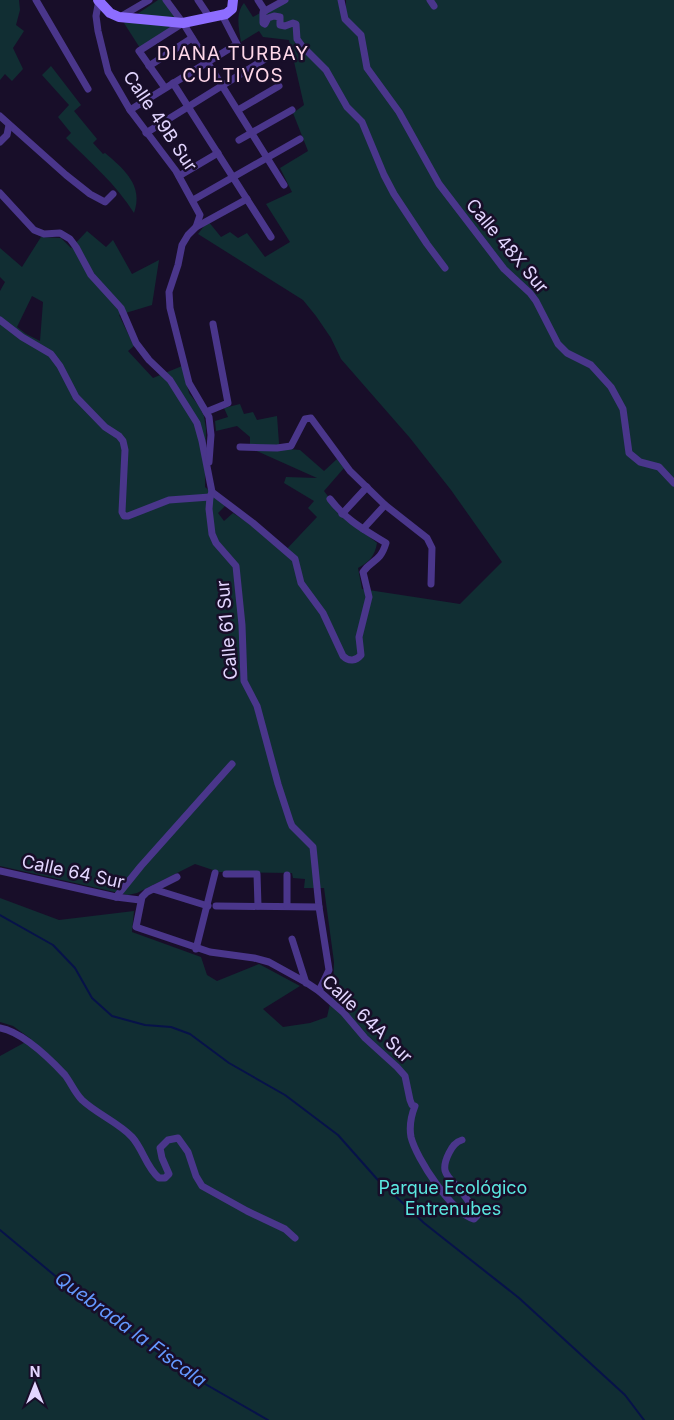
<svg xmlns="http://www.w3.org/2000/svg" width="674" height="1420" font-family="Inter,sans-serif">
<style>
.green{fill:#112e33;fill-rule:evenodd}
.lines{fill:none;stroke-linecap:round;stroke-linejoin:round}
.stream{stroke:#071249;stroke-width:2}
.street{stroke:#4a368b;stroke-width:7}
.secondary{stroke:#8d6dff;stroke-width:10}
.labels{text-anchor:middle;stroke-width:5;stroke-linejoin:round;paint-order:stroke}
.street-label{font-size:18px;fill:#e3d6ff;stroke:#180e29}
.park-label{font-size:18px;fill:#5ae7df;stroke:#180e29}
.neighbourhood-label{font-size:19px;letter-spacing:1px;fill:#ffd8e9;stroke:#180e29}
.water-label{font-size:19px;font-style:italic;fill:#6499ff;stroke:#180e29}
</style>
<rect width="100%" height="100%" fill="#180e29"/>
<!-- green -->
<g class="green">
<path d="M 0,0 L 19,0 L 20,10 L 16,25 L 24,31 L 13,48 L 23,69 L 12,81 L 5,74 L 0,80 Z"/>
<path d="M 158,0 L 165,0 L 180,22 L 140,48 L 124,23 Z"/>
<path d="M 282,0 L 338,0 L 340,10 L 346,7 L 346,0 L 674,0 L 674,1420 L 0,1420 L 0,1056 L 31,1039 L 13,1026 L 0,1022 L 0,898 L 59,920 L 134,911 L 132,932 L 201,957 L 207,975 L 217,981 L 259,964 L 300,986 L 263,1009 L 283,1027 L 310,1023 L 327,1017 L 333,991 L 334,962 L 324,888 L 304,888 L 305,879 L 293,878 L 292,873 L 219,872 L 195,864 L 137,893 L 128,895 L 0,866 L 0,291 L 5,282 L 0,277 L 0,248 L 22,267 L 41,237 L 61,238 L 71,248 L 87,231 L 106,247 L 113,240 L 132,274 L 159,260 L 152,305 L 119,315 L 134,346 L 128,351 L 153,378 L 182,366 L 189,393 L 199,406 L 204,416 L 206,429 L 205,487 L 226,505 L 218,513 L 224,521 L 233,513 L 253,526 L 283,553 L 317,517 L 308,508 L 314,501 L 284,483 L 286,477 L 317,478 L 250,448 L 250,437 L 237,426 L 216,431 L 215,421 L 228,417 L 224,408 L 240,404 L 244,414 L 253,412 L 257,420 L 277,416 L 279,443 L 278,448 L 300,450 L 324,471 L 337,459 L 344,468 L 324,491 L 342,515 L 377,543 C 375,556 369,562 358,568 L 362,589 L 460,604 L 502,562 L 451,490 L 410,438 L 341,359 L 331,338 L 316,316 L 303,300 L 198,234 L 208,221 L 221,237 L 230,232 L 238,238 L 247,233 L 265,257 L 290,242 L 266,204 L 292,192 L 280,168 L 308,151 L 293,113 L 304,105 L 289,40 L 263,37 L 259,31 L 241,42 C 239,29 235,14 244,3 L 253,17 ZM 32,296 L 43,302 L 40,341 L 26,334 L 17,327 Z"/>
<path d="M 51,66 L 81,105 L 74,111 L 97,139 L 93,143 L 103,154 L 105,153 C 124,169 144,186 134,213 C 116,184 90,162 66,138 L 71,133 L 58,117 L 69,105 L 42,75 Z"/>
</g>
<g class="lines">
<!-- stream -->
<g class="stream">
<path d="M 0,915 L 53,945 L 75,968 L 92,998 L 112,1016 L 145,1025 L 171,1027 L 190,1034 L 229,1063 L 285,1095 L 338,1135 L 377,1179 L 424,1223 L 519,1298 L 625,1395 L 644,1420"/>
<path d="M 0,1230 L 89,1304 L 193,1377 L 268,1420"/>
</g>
<!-- street -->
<g class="street">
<path d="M 36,0 L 88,89"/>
<path d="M 99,0 L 96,16 L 98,31 L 108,72 L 130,110 L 176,171 L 200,215 L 196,227"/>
<path d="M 166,0 L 183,23 L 284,185"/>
<path d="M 198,0 L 210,18"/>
<path d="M 258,0 L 265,11"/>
<path d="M 285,0 L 263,12 L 263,23 L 265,24 L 268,18 L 274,16 L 280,17 L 280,25 L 285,26 L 293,23 L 296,24 L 297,39 L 302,46 L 326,70 L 347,107 L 362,122 L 384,175 L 394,194 L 427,244 L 445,268"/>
<path d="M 341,0 L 345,19 L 361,35 L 367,68 L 399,112 L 439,184 L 504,269 L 530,293 L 536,301 L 558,344 L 567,353 L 591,365 L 611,387 L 623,409 L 629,453 L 640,462 L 659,467 L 674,483"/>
<path d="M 430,0 L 434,6"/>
<path d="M 120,17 L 149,0"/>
<path d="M 149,66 L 192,38"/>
<path d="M 173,83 L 271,237"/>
<path d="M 165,88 L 139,51 L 183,23"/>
<path d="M 130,110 L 237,44 L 222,15"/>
<path d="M 238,110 L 279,86"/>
<path d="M 0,116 L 66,175 L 90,194 L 105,202 L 113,194"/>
<path d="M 146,133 L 265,59"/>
<path d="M 239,140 L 292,110"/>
<path d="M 0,142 L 7,135 L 9,125"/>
<path d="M 179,176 L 218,153"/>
<path d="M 0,193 L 34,230 L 44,234 L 60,233 L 70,239 L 76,247 L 91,275 L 121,308 L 136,343 L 149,360 L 170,380 L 197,423 L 202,441 L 212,492 L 253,523 L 295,559 L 301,583 L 323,613 L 343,656 C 349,662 356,661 361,655 L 359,637 L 369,597 L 363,572 C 372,559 380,563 386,543 C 363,529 347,521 330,499"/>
<path d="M 193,200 L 300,139"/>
<path d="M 0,320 L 22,337 L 51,354 L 60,366 L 76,397 L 105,427 L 119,436 L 123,441 L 125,450 L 122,512 L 124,516 L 128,516 L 169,500 L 210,497"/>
<path d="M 206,412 L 228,403 L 213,324"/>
<path d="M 240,447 L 277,448 L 291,446 L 305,419 L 311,418 L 350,471 L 385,505 L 427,538 L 432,548 L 431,584"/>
<path d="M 209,462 L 211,435 L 209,417 L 189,383 L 170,308 L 169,292 L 178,265 L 182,245 L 188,235 L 196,227 L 247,199"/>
<path d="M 212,492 L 210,497 L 209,509 L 212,534 L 216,543 L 236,566 L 242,625 L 244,681 L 257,706 L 278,784 L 290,821 L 292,826 L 313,847 L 319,907 L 329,970 L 319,991"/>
<path d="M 342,514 L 367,487"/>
<path d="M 363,529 L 385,505"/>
<path d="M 0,871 L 116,897 L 140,900"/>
<path d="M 226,874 L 257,874 L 258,906"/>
<path d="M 177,877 L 147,892 L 142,897 L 136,927 L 210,952 L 254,958 L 269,962 L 307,983 L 319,991 L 343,1012 L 365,1038 L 397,1067 L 405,1076 L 410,1100 L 412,1105 L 415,1106 C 411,1116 409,1126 411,1137 C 416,1158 452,1213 474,1219 L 477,1216 L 476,1213 C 471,1205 466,1197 460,1190 C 448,1176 439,1173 449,1153 C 452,1147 455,1142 462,1140"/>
<path d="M 153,889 L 208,906"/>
<path d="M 116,897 L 141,866 L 232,764"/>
<path d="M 216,906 L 319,907"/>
<path d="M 287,906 L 287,875"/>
<path d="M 292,939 L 306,983"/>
<path d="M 196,949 L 215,873"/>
<path d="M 0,1028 C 22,1032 50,1059 65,1075 C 71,1083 75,1093 82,1100 C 97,1114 119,1123 132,1137 C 143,1149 146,1167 159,1178 L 165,1178 L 169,1174 L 162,1158 L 160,1148 L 168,1140 L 178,1138 L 188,1152 L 196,1176 L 202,1186 L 247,1211 L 285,1229 L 295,1238"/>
</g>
<!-- secondary -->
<path class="secondary" d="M 98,0 L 110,13 L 119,17 L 183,23 L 226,14 L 232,9 L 233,0"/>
</g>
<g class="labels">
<!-- street labels -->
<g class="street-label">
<text transform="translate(160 121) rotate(56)" y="6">Calle 49B Sur</text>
<text transform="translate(507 246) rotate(50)" y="6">Calle 48X Sur</text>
<text transform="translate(227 630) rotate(-95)" y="6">Calle 61 Sur</text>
<text transform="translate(73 872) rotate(12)" y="6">Calle 64 Sur</text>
<text transform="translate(367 1019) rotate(44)" y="6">Calle 64A Sur</text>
</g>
<!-- park labels -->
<g class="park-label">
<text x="453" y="1194">Parque Ecológico<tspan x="453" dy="21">Entrenubes</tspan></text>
</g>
<!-- neighbourhood labels -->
<g class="neighbourhood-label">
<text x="233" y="60">DIANA TURBAY<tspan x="233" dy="22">CULTIVOS</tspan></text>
</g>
<!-- water labels -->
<g class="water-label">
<text transform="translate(131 1329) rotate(36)" y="7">Quebrada la Fiscala</text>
</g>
</g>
<!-- north arrow -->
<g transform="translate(35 1385)" stroke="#180e29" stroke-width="4" paint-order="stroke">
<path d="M0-4L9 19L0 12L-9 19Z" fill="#e3d6ff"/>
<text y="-8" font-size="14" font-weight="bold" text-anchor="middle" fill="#e3d6ff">N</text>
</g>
</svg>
